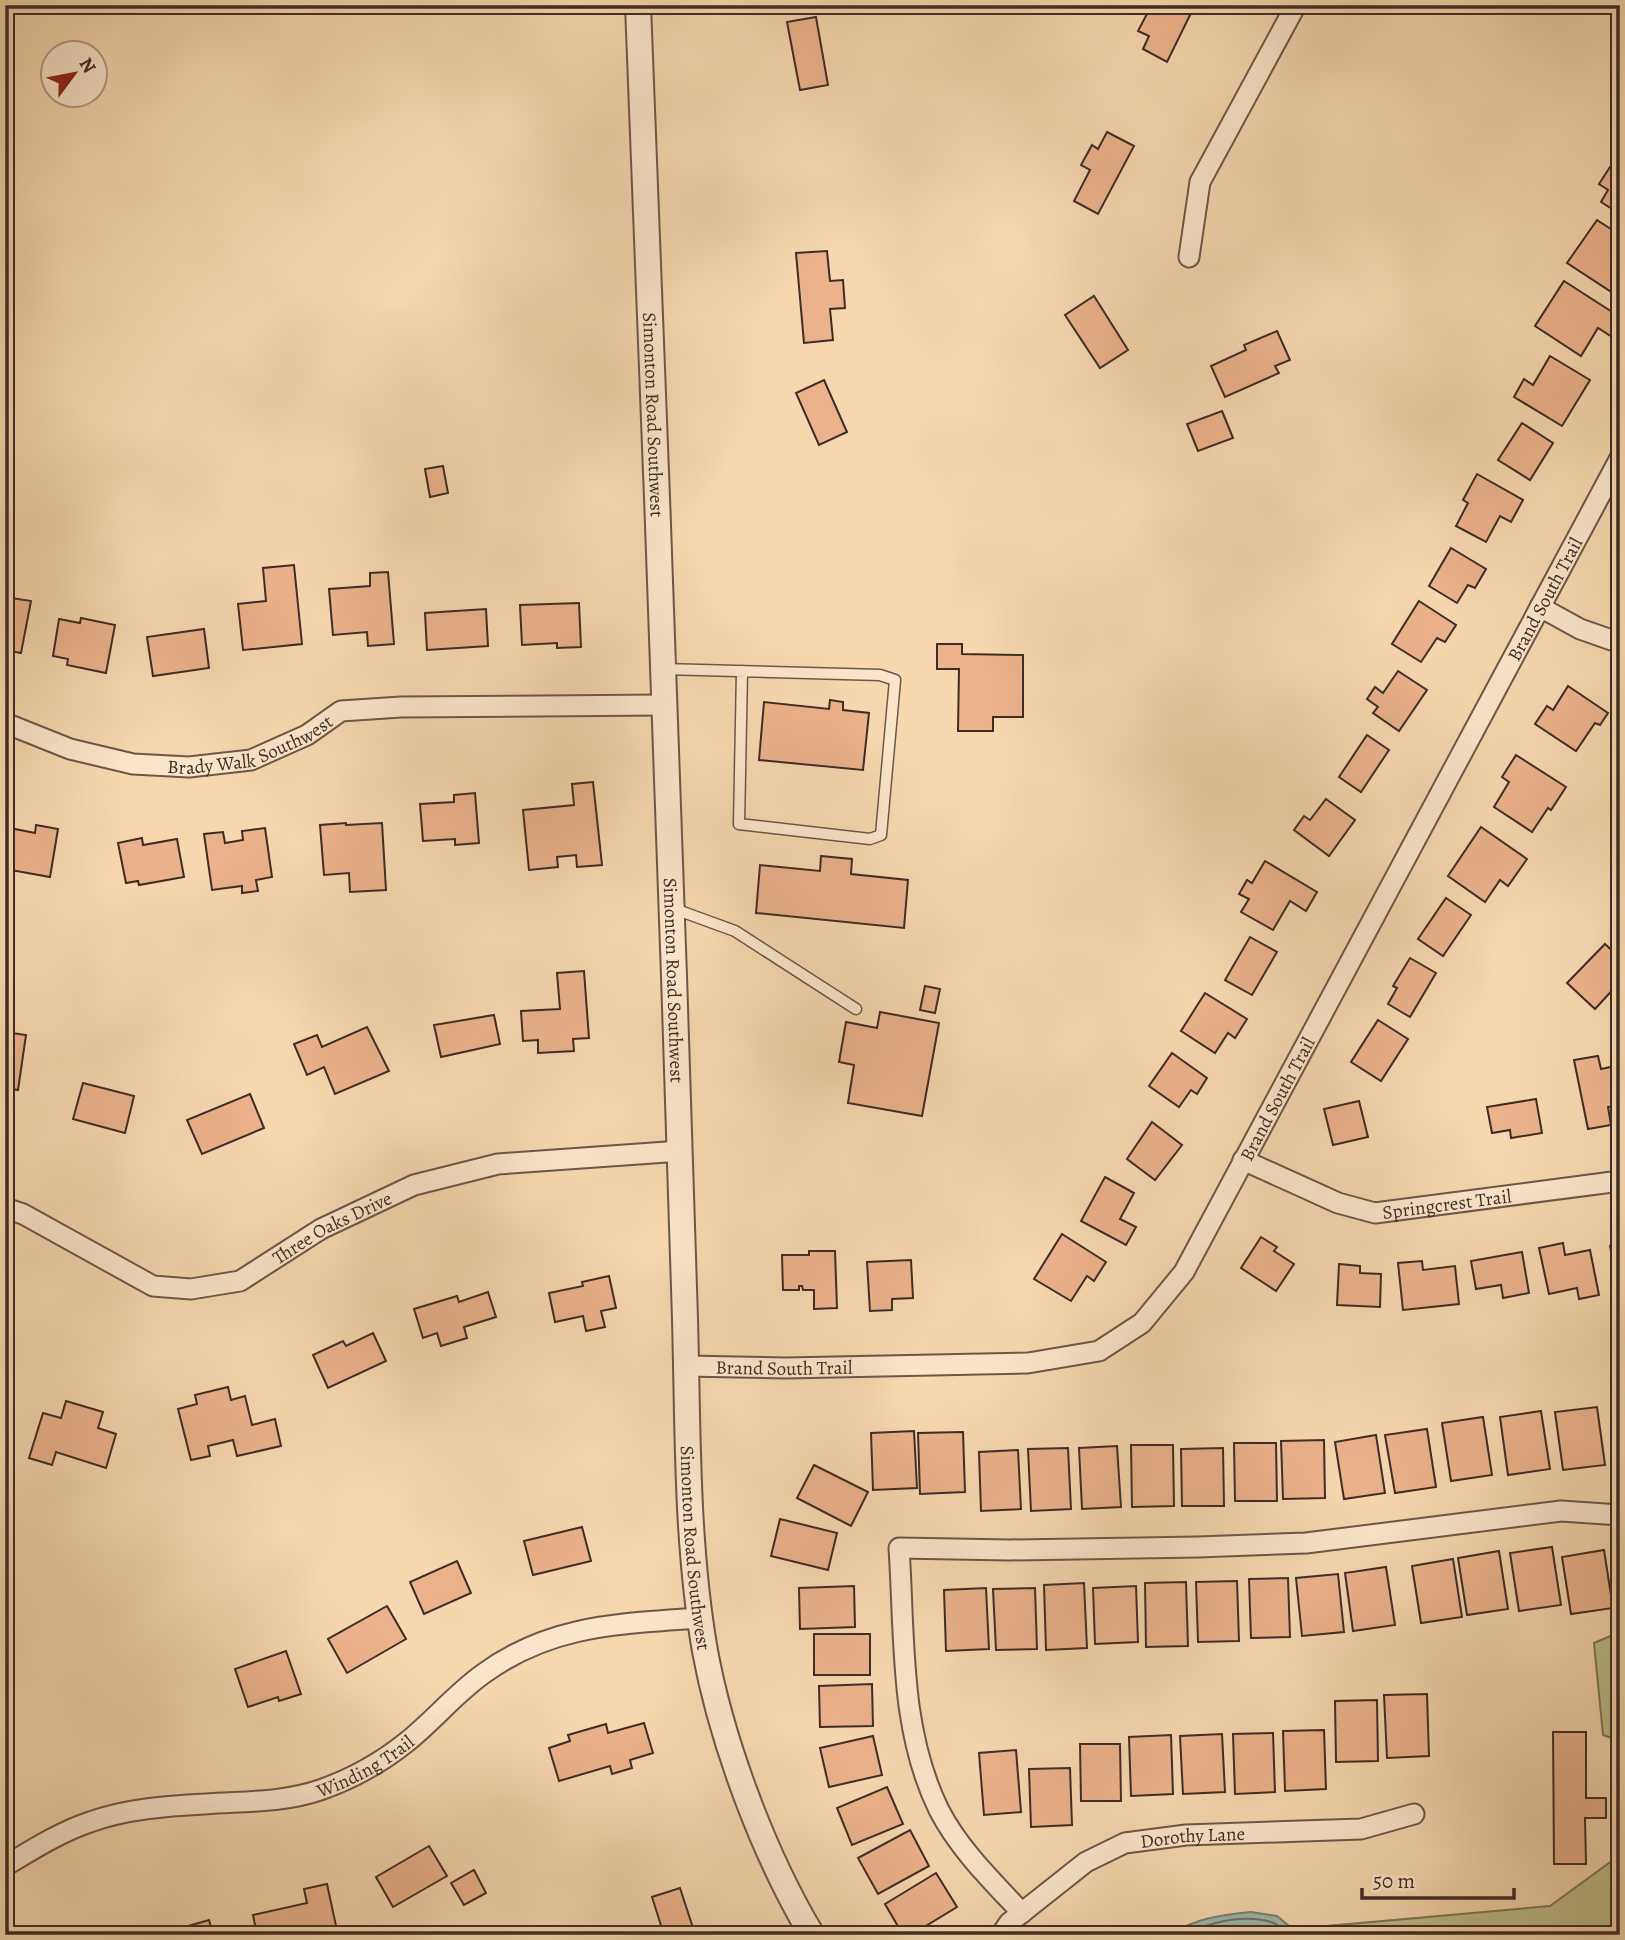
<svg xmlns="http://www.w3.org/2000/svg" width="1625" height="1940" font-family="Alegreya,serif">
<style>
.green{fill:#bdbe89;stroke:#7d7658;stroke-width:2}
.water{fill:#9db9ad;stroke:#778177;stroke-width:2}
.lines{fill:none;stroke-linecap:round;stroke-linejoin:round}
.shore{stroke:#6d736a;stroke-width:2}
.building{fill:#ecb28b;stroke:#3d2d27;stroke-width:2}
.service-casing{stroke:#6b5849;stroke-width:13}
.minor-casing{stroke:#6b5849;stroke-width:23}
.tertiary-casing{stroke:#6b5849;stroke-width:28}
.service{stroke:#f9e5ca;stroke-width:10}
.minor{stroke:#f9e5ca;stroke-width:19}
.tertiary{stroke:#f9e5ca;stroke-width:24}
.labels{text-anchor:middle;stroke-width:5;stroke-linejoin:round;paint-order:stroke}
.street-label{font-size:19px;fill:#3d2d27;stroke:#f9e5ca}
</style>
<rect width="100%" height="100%" fill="#f6d7ae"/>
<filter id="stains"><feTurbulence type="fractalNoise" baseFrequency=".00286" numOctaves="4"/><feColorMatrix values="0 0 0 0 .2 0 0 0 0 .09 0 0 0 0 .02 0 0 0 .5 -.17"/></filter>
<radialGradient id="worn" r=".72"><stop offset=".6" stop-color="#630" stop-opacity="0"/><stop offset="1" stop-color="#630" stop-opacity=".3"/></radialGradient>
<!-- green -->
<g class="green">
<path d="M 1620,1632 L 1620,1741 L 1603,1735 L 1594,1643 Z"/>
<path d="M 1620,1855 L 1620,1935 L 1319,1935 L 1316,1927 L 1550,1906 Z"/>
</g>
<!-- water -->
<path class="water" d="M 1251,1912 L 1277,1916 L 1300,1935 L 1171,1935 C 1194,1918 1223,1915 1251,1912 Z"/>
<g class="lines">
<!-- shore -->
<path class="shore" d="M 1183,1935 C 1209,1923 1242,1914 1271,1922 C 1278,1924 1284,1930 1290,1935"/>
</g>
<!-- building -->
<g class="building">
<path d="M 1162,5 L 1195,5 L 1167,62 L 1143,49 L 1149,36 L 1138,31 L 1149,10 L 1158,14 Z"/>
<path d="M 816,17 L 828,85 L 800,90 L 787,22 Z"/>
<path d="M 1107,132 L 1134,146 L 1098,214 L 1074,201 L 1090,170 L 1081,165 L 1092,145 L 1098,149 Z"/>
<path d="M 1610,167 L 1617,171 L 1620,167 L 1620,214 L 1601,202 L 1608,190 L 1599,184 Z"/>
<path d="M 1597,220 L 1620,235 L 1620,282 L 1613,293 L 1567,263 Z"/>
<path d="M 827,251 L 830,281 L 843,280 L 845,308 L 830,309 L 833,340 L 804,343 L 796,253 Z"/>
<path d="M 1564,281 L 1620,317 L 1620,325 L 1612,337 L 1598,328 L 1581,356 L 1535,326 Z"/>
<path d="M 1094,296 L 1128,350 L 1100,368 L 1065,315 Z"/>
<path d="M 1277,331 L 1290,360 L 1275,366 L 1279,373 L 1225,397 L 1211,366 L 1246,350 L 1244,345 Z"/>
<path d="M 1550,356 L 1590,380 L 1562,426 L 1514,397 L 1524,379 L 1533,385 Z"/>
<path d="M 824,380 L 847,432 L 819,445 L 796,393 Z"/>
<path d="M 1222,411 L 1233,438 L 1198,451 L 1187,424 Z"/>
<path d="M 1522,423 L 1553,443 L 1530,480 L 1498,460 Z"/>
<path d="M 443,466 L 448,493 L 430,497 L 425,469 Z"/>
<path d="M 1477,474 L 1523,500 L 1511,522 L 1500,516 L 1486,542 L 1456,526 L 1468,503 L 1463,500 Z"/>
<path d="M 1451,548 L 1486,569 L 1475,588 L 1468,585 L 1457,603 L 1429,586 Z"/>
<path d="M 294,565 L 302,644 L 243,650 L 238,604 L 266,601 L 263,568 Z"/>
<path d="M 388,572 L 394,644 L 368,646 L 367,632 L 333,635 L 329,589 L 370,586 L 370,573 Z"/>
<path d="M 5,597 L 31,601 L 21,653 L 5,650 Z"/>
<path d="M 1419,601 L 1456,625 L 1445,642 L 1437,638 L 1421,662 L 1392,644 Z"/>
<path d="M 579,603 L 581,647 L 557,648 L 557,643 L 522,645 L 520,605 Z"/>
<path d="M 486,609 L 488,646 L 427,650 L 425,613 Z"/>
<path d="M 81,618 L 115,625 L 106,673 L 67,665 L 68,659 L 53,656 L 59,619 L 80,623 Z"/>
<path d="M 204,629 L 209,668 L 153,676 L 147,637 Z"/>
<path d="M 937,644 L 962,644 L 962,654 L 1023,655 L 1023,717 L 993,717 L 993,731 L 958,731 L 959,669 L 937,669 Z"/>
<path d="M 1398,671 L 1427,690 L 1399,731 L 1373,713 L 1378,707 L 1367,699 L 1375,687 L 1383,693 Z"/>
<path d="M 1568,686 L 1608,713 L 1600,725 L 1595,723 L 1576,751 L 1535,724 L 1547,706 L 1553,710 Z"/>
<path d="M 830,700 L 843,702 L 843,710 L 869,713 L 863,770 L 759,760 L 764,702 L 829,709 Z"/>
<path d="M 1367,735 L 1389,750 L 1361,792 L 1339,777 Z"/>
<path d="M 1516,755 L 1566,787 L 1551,810 L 1548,808 L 1532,832 L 1494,807 L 1509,782 L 1502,777 Z"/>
<path d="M 593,782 L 602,865 L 577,867 L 576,855 L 557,857 L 558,867 L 529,870 L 523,810 L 574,805 L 572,784 Z"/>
<path d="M 475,793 L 479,843 L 455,845 L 455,839 L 423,841 L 420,804 L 454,802 L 454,795 Z"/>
<path d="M 1326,799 L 1355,820 L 1329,856 L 1294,830 L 1304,816 L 1310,820 Z"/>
<path d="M 346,823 L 346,825 L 382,823 L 386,890 L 350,892 L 349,873 L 324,875 L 320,825 Z"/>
<path d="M 36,825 L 58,829 L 50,877 L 5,869 L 5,827 L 35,833 Z"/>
<path d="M 1481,827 L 1527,859 L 1508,886 L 1500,880 L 1485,902 L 1448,876 Z"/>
<path d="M 265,828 L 272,877 L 256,880 L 258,891 L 242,893 L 242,886 L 212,890 L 204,834 L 223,832 L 225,843 L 243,840 L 242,831 Z"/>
<path d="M 142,838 L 143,845 L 177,839 L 184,877 L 139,885 L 138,881 L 126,883 L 118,843 Z"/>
<path d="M 821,856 L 852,859 L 851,874 L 908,880 L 904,928 L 756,913 L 760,865 L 820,871 Z"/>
<path d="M 1265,861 L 1317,892 L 1306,911 L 1290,901 L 1273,930 L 1241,912 L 1249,899 L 1239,894 L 1247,880 L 1252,883 Z"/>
<path d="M 1446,898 L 1471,915 L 1443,956 L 1418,939 Z"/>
<path d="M 1250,937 L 1277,952 L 1252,995 L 1225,980 Z"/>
<path d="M 1605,944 L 1620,958 L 1620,986 L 1618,984 L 1595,1009 L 1567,983 Z"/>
<path d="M 1410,958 L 1436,973 L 1410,1017 L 1388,1004 L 1397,988 L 1393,986 Z"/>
<path d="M 584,971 L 589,1038 L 573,1039 L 574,1051 L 538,1053 L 538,1040 L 523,1041 L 521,1011 L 560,1009 L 557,973 Z"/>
<path d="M 925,986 L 940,989 L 935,1013 L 920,1010 Z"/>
<path d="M 1205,993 L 1247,1019 L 1235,1038 L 1228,1033 L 1215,1053 L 1181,1031 Z"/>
<path d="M 880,1012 L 939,1023 L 922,1116 L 848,1103 L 854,1065 L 839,1062 L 846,1022 L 877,1028 Z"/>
<path d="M 494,1015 L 500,1044 L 441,1057 L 434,1025 Z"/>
<path d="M 1378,1020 L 1408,1039 L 1381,1081 L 1351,1062 Z"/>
<path d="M 367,1027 L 389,1071 L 335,1094 L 324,1067 L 307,1075 L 294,1044 L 317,1035 L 322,1047 Z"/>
<path d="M 5,1032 L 26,1035 L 18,1090 L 5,1088 Z"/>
<path d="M 1172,1053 L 1207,1078 L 1197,1094 L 1191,1090 L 1179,1107 L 1149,1086 Z"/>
<path d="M 1598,1056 L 1601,1069 L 1620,1065 L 1620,1105 L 1608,1107 L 1611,1125 L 1588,1129 L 1574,1060 Z"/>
<path d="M 83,1083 L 134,1096 L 125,1133 L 73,1119 Z"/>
<path d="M 250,1094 L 264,1128 L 202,1154 L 187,1120 Z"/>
<path d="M 1536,1099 L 1542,1133 L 1511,1138 L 1510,1130 L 1492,1133 L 1487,1107 Z"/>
<path d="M 1359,1101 L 1368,1137 L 1333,1145 L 1324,1109 Z"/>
<path d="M 1152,1122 L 1182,1145 L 1155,1180 L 1127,1159 Z"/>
<path d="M 1105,1177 L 1134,1193 L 1120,1219 L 1136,1227 L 1126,1245 L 1081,1221 Z"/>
<path d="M 1062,1234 L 1106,1262 L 1094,1281 L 1087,1276 L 1071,1301 L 1034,1279 Z"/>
<path d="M 1261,1237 L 1277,1247 L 1274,1251 L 1294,1264 L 1276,1291 L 1241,1268 Z"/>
<path d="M 1563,1243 L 1565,1255 L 1590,1250 L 1599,1295 L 1579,1299 L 1577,1288 L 1549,1294 L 1539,1248 Z"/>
<path d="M 1620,1244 L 1620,1270 L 1615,1271 L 1610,1246 Z"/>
<path d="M 809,1251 L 835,1251 L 837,1308 L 814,1309 L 814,1290 L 803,1290 L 802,1286 L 799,1286 L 799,1290 L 783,1290 L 782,1255 L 809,1255 Z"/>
<path d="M 1522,1252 L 1529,1293 L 1503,1298 L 1501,1285 L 1476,1289 L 1471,1261 Z"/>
<path d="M 911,1260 L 913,1298 L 892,1299 L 892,1310 L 870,1311 L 867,1262 Z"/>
<path d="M 1422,1261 L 1423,1270 L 1455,1266 L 1459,1304 L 1403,1310 L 1398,1263 Z"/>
<path d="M 1339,1264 L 1360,1266 L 1360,1273 L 1381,1274 L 1380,1307 L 1337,1305 Z"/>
<path d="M 609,1276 L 616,1308 L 601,1311 L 605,1327 L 586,1331 L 583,1316 L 555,1322 L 549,1293 L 583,1286 L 582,1282 Z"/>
<path d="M 488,1292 L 496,1317 L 464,1327 L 467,1338 L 441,1346 L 437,1333 L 423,1338 L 414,1309 L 457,1296 L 459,1302 Z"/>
<path d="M 373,1333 L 386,1361 L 328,1388 L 313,1355 L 343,1341 L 346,1346 Z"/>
<path d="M 228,1387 L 231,1400 L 245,1396 L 252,1425 L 275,1419 L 281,1446 L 237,1456 L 233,1440 L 208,1446 L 210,1456 L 191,1460 L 178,1409 L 197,1404 L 195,1395 Z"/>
<path d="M 1620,1395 L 1620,1443 L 1614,1396 Z"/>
<path d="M 66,1401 L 103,1412 L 98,1428 L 116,1434 L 106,1468 L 56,1452 L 52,1465 L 29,1458 L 43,1413 L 61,1418 Z"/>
<path d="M 1597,1407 L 1605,1465 L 1563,1470 L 1555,1412 Z"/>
<path d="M 1541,1411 L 1550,1469 L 1508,1475 L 1500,1417 Z"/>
<path d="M 1483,1417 L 1492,1475 L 1451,1481 L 1442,1423 Z"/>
<path d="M 1427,1429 L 1436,1487 L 1395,1493 L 1385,1435 Z"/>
<path d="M 914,1431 L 917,1488 L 873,1490 L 871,1433 Z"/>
<path d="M 963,1432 L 965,1492 L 920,1494 L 918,1433 Z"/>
<path d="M 1376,1435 L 1385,1493 L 1344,1499 L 1335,1442 Z"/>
<path d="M 1324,1440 L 1325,1498 L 1283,1499 L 1281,1441 Z"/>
<path d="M 1234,1443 L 1276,1443 L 1277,1501 L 1235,1501 Z"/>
<path d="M 1131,1445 L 1173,1445 L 1174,1506 L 1132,1507 Z"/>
<path d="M 1117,1446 L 1121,1507 L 1082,1509 L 1079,1448 Z"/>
<path d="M 1068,1448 L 1071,1509 L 1031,1511 L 1028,1449 Z"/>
<path d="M 1223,1448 L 1224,1506 L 1182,1506 L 1181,1449 Z"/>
<path d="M 1018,1450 L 1021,1509 L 981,1511 L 979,1452 Z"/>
<path d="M 814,1465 L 868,1492 L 851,1526 L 797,1498 Z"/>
<path d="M 780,1519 L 837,1533 L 828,1570 L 771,1556 Z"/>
<path d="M 582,1527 L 591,1561 L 533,1575 L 524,1541 Z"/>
<path d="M 1552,1547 L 1561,1605 L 1519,1611 L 1510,1553 Z"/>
<path d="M 1604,1550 L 1613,1608 L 1571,1614 L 1562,1557 Z"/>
<path d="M 1499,1551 L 1508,1609 L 1467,1615 L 1458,1558 Z"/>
<path d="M 1453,1559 L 1462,1617 L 1421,1623 L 1412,1566 Z"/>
<path d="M 457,1561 L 471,1593 L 424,1614 L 410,1582 Z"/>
<path d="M 1386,1567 L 1395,1625 L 1353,1631 L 1345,1573 Z"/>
<path d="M 1338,1574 L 1344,1632 L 1302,1636 L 1296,1578 Z"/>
<path d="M 1288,1578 L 1290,1637 L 1251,1638 L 1249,1579 Z"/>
<path d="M 1237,1581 L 1239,1641 L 1198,1642 L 1196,1582 Z"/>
<path d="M 1186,1582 L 1188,1646 L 1146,1647 L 1145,1583 Z"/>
<path d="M 1084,1583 L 1087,1648 L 1046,1650 L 1044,1585 Z"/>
<path d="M 854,1586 L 855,1627 L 800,1629 L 799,1588 Z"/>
<path d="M 1136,1586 L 1138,1642 L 1095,1644 L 1093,1588 Z"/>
<path d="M 986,1588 L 989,1649 L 946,1651 L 944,1590 Z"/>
<path d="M 1035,1588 L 1037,1649 L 996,1650 L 993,1589 Z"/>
<path d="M 387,1606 L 406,1639 L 347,1673 L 328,1639 Z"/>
<rect x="814" y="1634" width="56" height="41"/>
<path d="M 286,1651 L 301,1694 L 279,1701 L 278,1697 L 248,1707 L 235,1669 Z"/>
<path d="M 872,1684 L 873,1726 L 820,1727 L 819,1686 Z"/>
<path d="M 1427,1694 L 1429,1756 L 1387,1758 L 1384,1695 Z"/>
<path d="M 1377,1700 L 1378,1761 L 1336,1762 L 1335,1701 Z"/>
<path d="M 644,1723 L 653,1753 L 630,1760 L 632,1768 L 612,1774 L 610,1766 L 559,1781 L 549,1748 L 570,1741 L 568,1735 L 606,1724 L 608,1733 Z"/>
<path d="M 1324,1730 L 1326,1789 L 1285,1791 L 1283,1731 Z"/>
<path d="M 1553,1732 L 1586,1732 L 1586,1798 L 1606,1798 L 1606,1818 L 1585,1818 L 1586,1864 L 1554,1864 Z"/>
<path d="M 1273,1733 L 1275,1792 L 1235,1794 L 1233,1734 Z"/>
<path d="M 1222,1734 L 1225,1792 L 1183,1794 L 1180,1736 Z"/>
<path d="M 1171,1735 L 1173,1794 L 1131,1796 L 1129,1737 Z"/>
<path d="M 873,1736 L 882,1775 L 829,1787 L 820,1748 Z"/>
<path d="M 1080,1744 L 1120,1744 L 1121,1801 L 1081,1801 Z"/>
<path d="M 1016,1750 L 1021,1812 L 984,1815 L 979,1753 Z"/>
<path d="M 1070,1768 L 1072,1825 L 1031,1827 L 1029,1769 Z"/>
<path d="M 887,1787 L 903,1824 L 852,1845 L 837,1808 Z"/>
<path d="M 910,1830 L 929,1866 L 878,1894 L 858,1858 Z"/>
<path d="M 429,1846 L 447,1876 L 393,1907 L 376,1877 Z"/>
<path d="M 474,1870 L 486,1893 L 464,1905 L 451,1883 Z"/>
<path d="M 936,1873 L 957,1907 L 911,1935 L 903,1935 L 885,1904 Z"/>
<path d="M 327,1884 L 338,1935 L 257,1935 L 253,1915 L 307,1903 L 304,1889 Z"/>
<path d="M 680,1888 L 694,1931 L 683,1935 L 664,1935 L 652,1897 Z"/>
<path d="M 209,1920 L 213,1935 L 157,1935 Z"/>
</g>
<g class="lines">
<defs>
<g id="service">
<path d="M 663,669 L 880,675 L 895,680 L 881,835 L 870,839 L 739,824 L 742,671"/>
<path d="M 672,908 L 735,931 L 856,1009"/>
</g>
<g id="minor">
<path d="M 1189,257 L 1200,182 L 1296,5"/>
<path d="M 1540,607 L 1580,629 L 1620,643"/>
<path id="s1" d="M 5,723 L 70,749 L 133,764 L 189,767 L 251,760 L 307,735 L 341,711 L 401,707 L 664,705"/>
<path id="s2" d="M 1243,1160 L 1338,1203 L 1375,1213 L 1620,1181"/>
<path id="s3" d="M 5,1208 L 23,1214 L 153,1286 L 191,1289 L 240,1281 L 321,1229 L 414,1185 L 498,1164 L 681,1151"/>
<path id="s4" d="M 686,1366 L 786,1368 L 1028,1363 L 1099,1351 L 1142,1323 L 1184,1272 L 1620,458"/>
<path id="s5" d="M 5,1866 C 32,1850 60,1832 90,1822 C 126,1809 166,1806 205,1804 C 244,1801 282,1803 320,1790 C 352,1779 382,1762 408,1741 C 434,1720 455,1694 483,1674 C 551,1624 620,1624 700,1618"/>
<path d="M 1022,1913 C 992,1881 959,1849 939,1810 C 899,1729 905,1636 899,1548 L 1009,1550 L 1198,1547 L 1306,1543 L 1561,1511 L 1620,1515"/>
<path id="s6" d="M 1001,1935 L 1009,1923 L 1086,1862 L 1125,1843 L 1186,1835 L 1361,1829 L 1414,1814"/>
</g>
<g id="tertiary">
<path id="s7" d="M 638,5 C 651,329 663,652 674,976 C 678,1090 682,1204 685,1319 C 688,1429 686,1542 705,1651 C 722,1743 764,1855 812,1935"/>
</g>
</defs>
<!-- service casing -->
<use href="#service" class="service-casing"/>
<!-- minor casing -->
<use href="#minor" class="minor-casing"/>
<!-- tertiary casing -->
<use href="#tertiary" class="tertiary-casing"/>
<!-- service -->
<use href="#service" class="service"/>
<!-- minor -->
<use href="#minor" class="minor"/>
<!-- tertiary -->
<use href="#tertiary" class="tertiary"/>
</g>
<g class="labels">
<!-- street labels -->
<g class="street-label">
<text dy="7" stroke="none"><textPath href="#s7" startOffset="410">Simonton Road Southwest</textPath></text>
<text dy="7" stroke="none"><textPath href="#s4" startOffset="1295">Brand South Trail</textPath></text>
<text dy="7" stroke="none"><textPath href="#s1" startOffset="256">Brady Walk Southwest</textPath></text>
<text dy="7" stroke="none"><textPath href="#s7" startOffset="976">Simonton Road Southwest</textPath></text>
<text dy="7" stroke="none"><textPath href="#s4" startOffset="728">Brand South Trail</textPath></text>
<text dy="7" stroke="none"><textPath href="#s2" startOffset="215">Springcrest Trail</textPath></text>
<text dy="7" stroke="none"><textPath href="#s3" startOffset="362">Three Oaks Drive</textPath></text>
<text dy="7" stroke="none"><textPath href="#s4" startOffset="98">Brand South Trail</textPath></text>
<text dy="7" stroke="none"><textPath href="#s7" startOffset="1544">Simonton Road Southwest</textPath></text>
<text dy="7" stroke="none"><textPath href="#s5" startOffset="380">Winding Trail</textPath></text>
<text dy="7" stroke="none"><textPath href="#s6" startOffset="224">Dorothy Lane</textPath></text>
</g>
</g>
<!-- margin -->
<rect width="1625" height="1940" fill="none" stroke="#f6d7ae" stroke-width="28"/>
<rect x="7" y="7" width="1611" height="1926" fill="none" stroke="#3d2d27" stroke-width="3.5"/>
<rect x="14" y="14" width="1597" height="1912" fill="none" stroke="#3d2d27" stroke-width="2"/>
<!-- north arrow -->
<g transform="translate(74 74) rotate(58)"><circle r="33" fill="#f9e5ca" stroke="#ae9b89" stroke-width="2"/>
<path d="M0-5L12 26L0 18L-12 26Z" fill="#8f2418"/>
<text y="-10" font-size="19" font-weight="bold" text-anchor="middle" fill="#3d2d27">N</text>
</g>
<!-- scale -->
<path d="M1362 1888v10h152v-10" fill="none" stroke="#3d2d27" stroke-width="3.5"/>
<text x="1373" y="1888" font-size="21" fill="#3d2d27" stroke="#f9e5ca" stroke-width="5" paint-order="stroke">50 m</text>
<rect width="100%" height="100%" filter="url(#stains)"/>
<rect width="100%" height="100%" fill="url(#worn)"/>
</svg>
